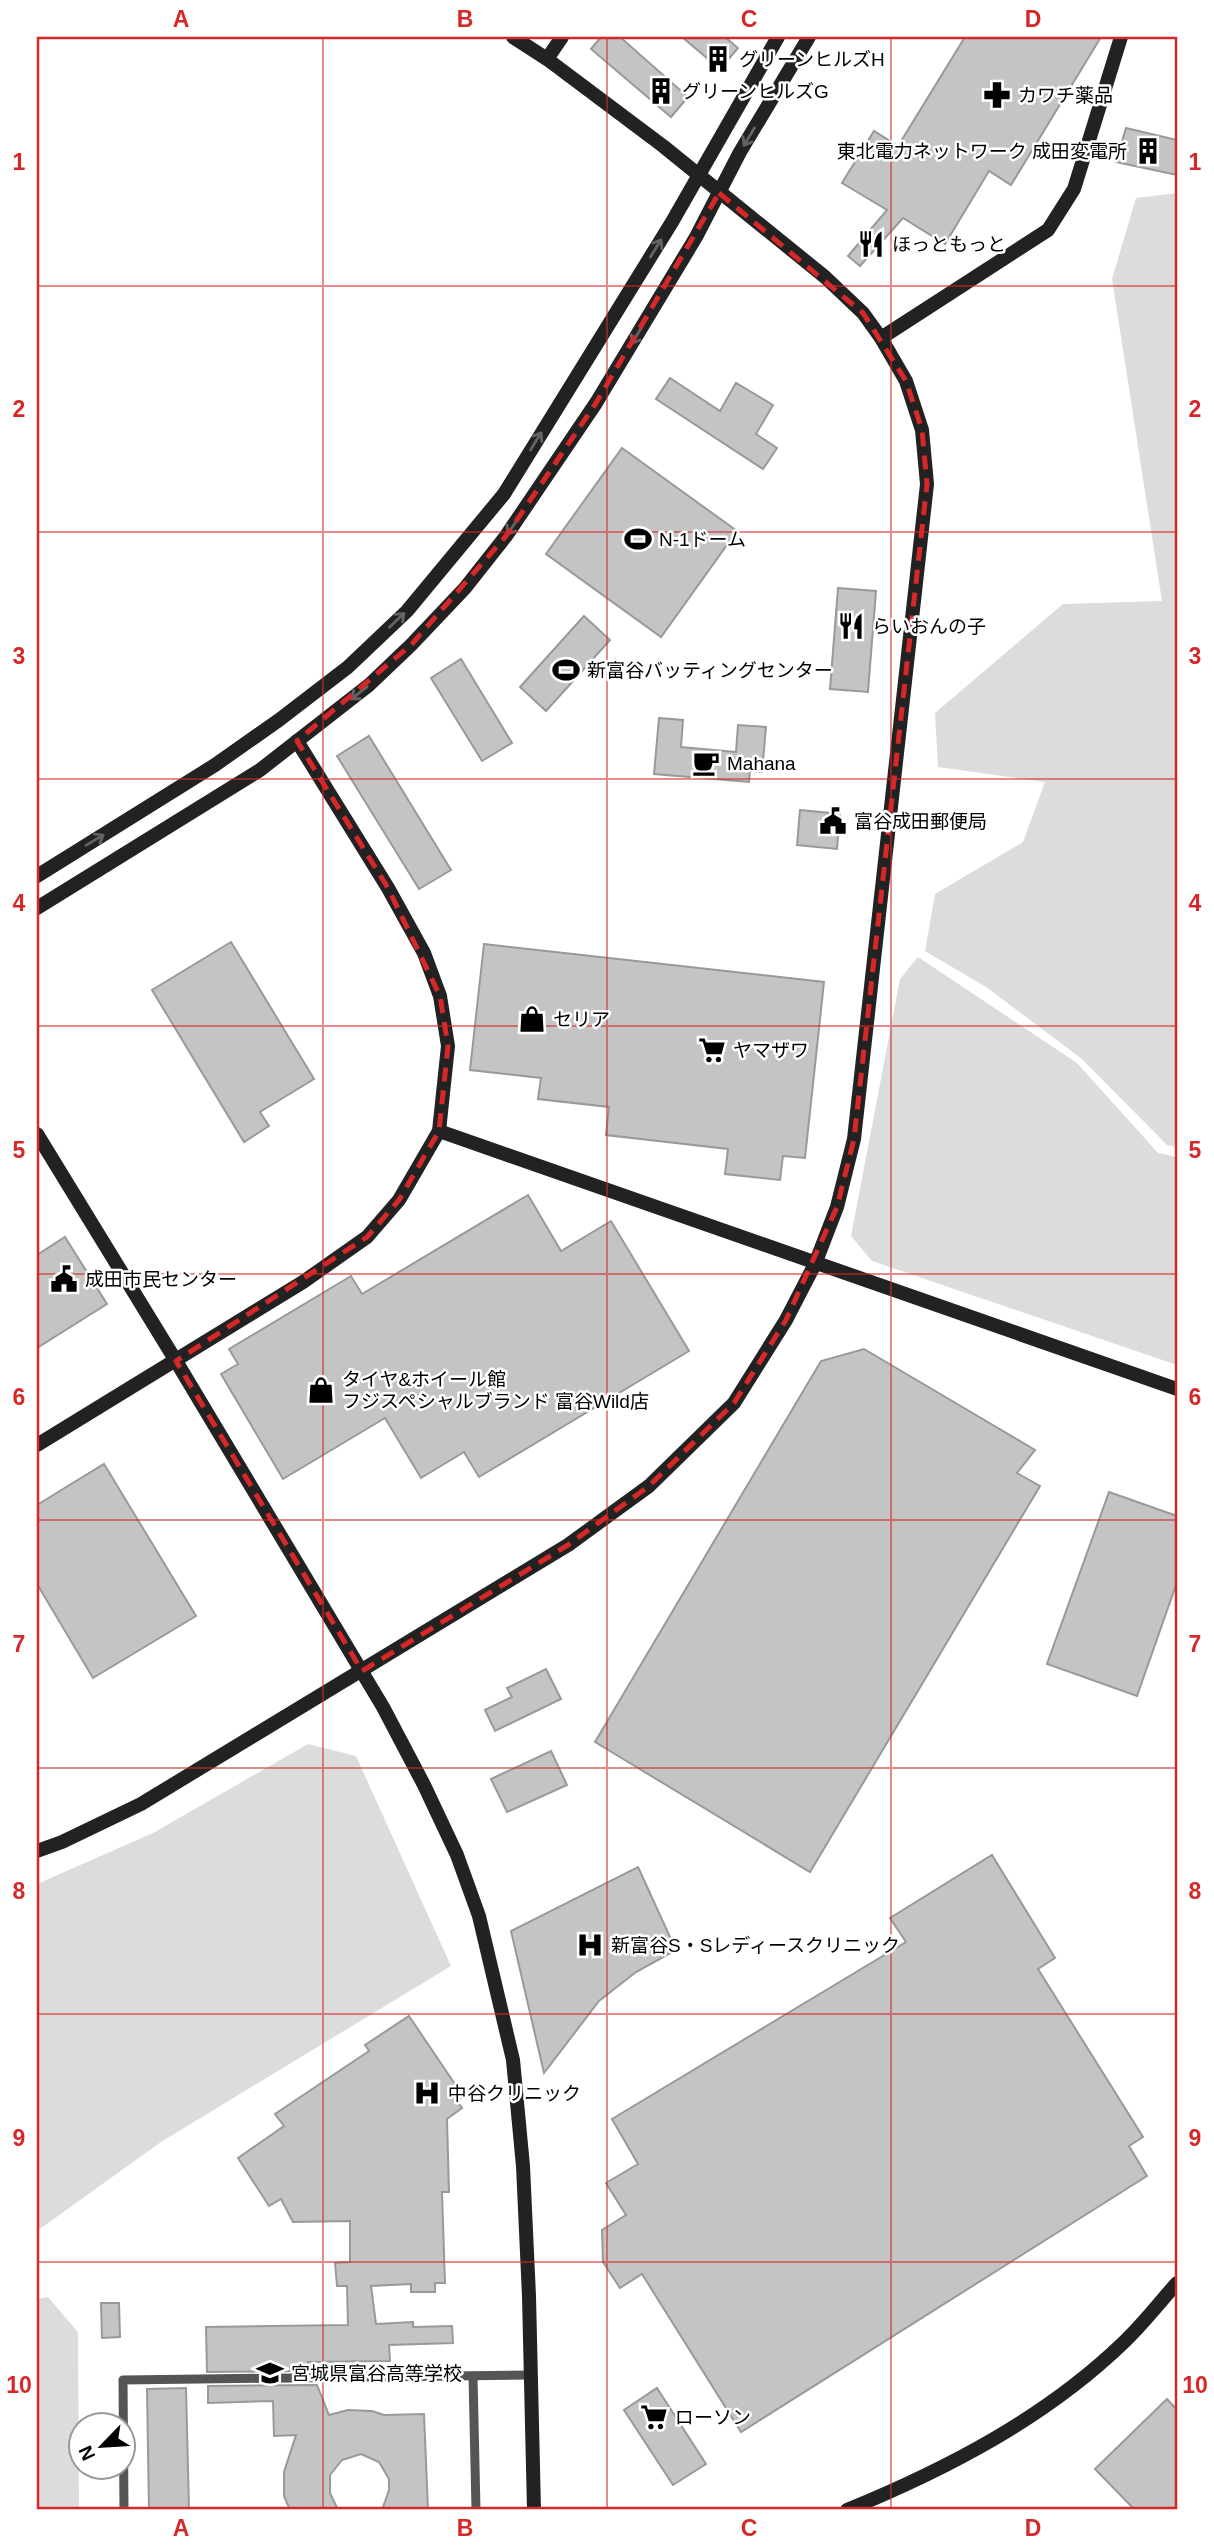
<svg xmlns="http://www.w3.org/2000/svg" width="1214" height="2547" font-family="Arial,'Noto Sans JP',sans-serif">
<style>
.green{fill:#dcdcdc}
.building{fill:#c4c4c4;stroke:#999;stroke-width:2}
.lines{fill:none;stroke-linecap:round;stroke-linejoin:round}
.lane{stroke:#555;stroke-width:9}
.secondary{stroke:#222;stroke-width:14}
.oneway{stroke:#646464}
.marked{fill:none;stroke:#d62828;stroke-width:5;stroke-dasharray:14 9;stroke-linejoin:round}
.grid{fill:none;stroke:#d62828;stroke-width:2;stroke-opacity:0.55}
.labels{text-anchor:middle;stroke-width:5;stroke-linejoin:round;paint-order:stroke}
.poi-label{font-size:19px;fill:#000;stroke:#fff;text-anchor:start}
.neatline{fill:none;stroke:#d62828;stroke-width:2.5}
.grid-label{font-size:23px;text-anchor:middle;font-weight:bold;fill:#d62828}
</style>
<rect width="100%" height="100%" fill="#fff"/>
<!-- green -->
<g class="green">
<path d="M 1177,193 L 1177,1147 L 1167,1145 L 1082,1059 L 986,987 L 925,951 L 935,894 L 1023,842 L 1045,782 L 938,767 L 935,713 L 1063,604 L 1162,601 L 1112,279 L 1136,198 Z"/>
<path d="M 918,957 L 1077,1063 L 1158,1153 L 1177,1157 L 1177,1365 L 872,1261 L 851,1236 L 900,979 Z"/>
<path d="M 308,1744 L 356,1756 L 451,1966 L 161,2142 L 37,2231 L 37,1884 L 153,1833 Z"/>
<path d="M 48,2297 L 78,2332 L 79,2510 L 37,2510 L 37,2299 Z"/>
</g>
<!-- building -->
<g class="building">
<path d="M 601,37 L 620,37 L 688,97 L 671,117 L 591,49 Z"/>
<path d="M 682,37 L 725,37 L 738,48 L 720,69 Z"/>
<path d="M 965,37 L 1101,37 L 1011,185 L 989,171 L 945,244 L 903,218 L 860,266 L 848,256 L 887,210 L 842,183 L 874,131 L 898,146 Z"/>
<path d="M 1126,128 L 1177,140 L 1177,175 L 1116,162 Z"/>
<path d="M 670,378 L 720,411 L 736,383 L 773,405 L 756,434 L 777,448 L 763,469 L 656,399 Z"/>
<path d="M 622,448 L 737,531 L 661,637 L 546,554 Z"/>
<path d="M 838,588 L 876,591 L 868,692 L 830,689 Z"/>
<path d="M 584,616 L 610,640 L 546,711 L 520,687 Z"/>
<path d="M 461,659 L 512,743 L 482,761 L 431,678 Z"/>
<path d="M 659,718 L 683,720 L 681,747 L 736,752 L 738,725 L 766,727 L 762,772 L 750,770 L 749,782 L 654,774 Z"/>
<path d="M 369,736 L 451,870 L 419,889 L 337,756 Z"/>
<path d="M 800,810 L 840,814 L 837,849 L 797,845 Z"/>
<path d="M 231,942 L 314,1079 L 260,1112 L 269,1126 L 244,1142 L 152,990 Z"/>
<path d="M 484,944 L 824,982 L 805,1158 L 783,1156 L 780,1180 L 725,1174 L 728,1149 L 606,1135 L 609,1107 L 538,1099 L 541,1078 L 470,1070 Z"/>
<path d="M 528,1195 L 561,1251 L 611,1221 L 689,1351 L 479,1477 L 464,1452 L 421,1478 L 385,1418 L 283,1479 L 221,1374 L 238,1364 L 229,1349 L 351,1276 L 362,1294 Z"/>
<path d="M 65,1237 L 107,1304 L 37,1348 L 37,1255 Z"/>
<path d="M 864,1349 L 1035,1450 L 1017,1473 L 1040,1486 L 810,1872 L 595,1742 L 821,1361 Z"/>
<path d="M 104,1464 L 196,1616 L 93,1678 L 37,1584 L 37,1505 Z"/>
<path d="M 1109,1492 L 1177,1516 L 1177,1582 L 1137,1696 L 1047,1664 Z"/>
<path d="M 546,1669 L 561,1699 L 495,1731 L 485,1710 L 512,1697 L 507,1688 Z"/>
<path d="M 551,1751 L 567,1785 L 507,1812 L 491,1779 Z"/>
<path d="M 992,1855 L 1055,1958 L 1038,1969 L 1143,2137 L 1129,2146 L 1147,2176 L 741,2432 L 642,2274 L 620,2288 L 603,2262 L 602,2230 L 626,2215 L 606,2183 L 638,2164 L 612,2119 L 906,1942 L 890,1918 Z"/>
<path d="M 638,1867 L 676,1950 L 636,1972 L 599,2001 L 544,2073 L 511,1931 Z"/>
<path d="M 409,2016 L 463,2096 L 457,2101 L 462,2108 L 447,2119 L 449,2192 L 442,2192 L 445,2283 L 435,2283 L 435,2292 L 411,2292 L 411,2284 L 371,2286 L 376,2324 L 413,2322 L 413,2327 L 452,2326 L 453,2343 L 389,2345 L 390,2361 L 308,2362 L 311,2371 L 207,2372 L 206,2327 L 348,2325 L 347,2286 L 337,2286 L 335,2263 L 350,2262 L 350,2221 L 293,2222 L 281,2199 L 269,2206 L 238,2158 L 284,2126 L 275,2114 L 369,2051 L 365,2045 Z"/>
<path d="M 101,2303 L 119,2303 L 120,2337 L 102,2338 Z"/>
<path d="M 317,2385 L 329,2415 L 348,2410 L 372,2411 L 384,2415 L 424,2414 L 428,2510 L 382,2510 L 389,2490 L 389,2479 L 379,2462 L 361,2454 L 342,2460 L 330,2475 L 330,2493 L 338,2510 L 290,2510 L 284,2496 L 284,2472 L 296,2435 L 274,2436 L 273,2401 L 208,2403 L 208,2386 Z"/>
<path d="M 186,2388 L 189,2510 L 149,2510 L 147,2389 Z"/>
<path d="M 657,2388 L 706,2464 L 673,2485 L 624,2410 Z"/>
<path d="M 1167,2399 L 1177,2410 L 1177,2510 L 1135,2510 L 1095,2469 Z"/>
</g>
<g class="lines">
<!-- lane -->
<g class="lane">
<path d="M 473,2376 L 476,2510"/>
<path d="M 124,2510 L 123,2380 L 531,2375"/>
</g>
<!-- secondary -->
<g class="secondary">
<path d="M 547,59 L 562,37"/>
<path d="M 881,338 L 1048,230 L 1074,189 L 1121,37"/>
<path d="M 37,876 L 215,765 L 279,720 L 348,667 L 407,611 L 504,494 L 672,222 L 778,37"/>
<path d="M 37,908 L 260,770 L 369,685 L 411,645 L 465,588 L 506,536 L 596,403 L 696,237 L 740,152 L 809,37"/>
<path d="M 439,1131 L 1177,1389"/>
<path d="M 37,1134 L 176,1361 L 383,1707 L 424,1785 L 457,1855 L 479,1916 L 513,2060 L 523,2166 L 529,2296 L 534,2510"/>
<path d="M 37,1445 L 303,1282 L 367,1237 L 399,1200 L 439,1131 L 448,1046 L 440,996 L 424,953 L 388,888 L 297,741"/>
<path d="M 37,1851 L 62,1842 L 141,1804 L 568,1545 L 649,1486 L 734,1403 L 786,1320 L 815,1264 L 837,1207 L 854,1139 L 927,484 L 922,430 L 906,381 L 881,338 L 863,313 L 825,277 L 663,146 L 547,59 L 513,37"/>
<path d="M 847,2510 C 947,2469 1045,2418 1123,2343 C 1143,2324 1159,2303 1177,2283"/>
</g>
</g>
<!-- one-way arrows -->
<defs><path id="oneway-shaft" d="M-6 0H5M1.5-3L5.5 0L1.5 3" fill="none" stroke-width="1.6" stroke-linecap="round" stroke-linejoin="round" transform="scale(1.75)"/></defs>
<g class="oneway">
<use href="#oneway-shaft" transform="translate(749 137) rotate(121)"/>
<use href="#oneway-shaft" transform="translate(656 248) rotate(-58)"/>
<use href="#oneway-shaft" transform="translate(637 335) rotate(121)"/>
<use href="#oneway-shaft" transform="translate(536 441) rotate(-58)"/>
<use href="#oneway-shaft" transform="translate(513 526) rotate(124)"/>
<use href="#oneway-shaft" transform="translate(397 620) rotate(-44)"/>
<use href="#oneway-shaft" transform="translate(359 693) rotate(142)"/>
<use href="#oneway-shaft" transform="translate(95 840) rotate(-31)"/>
</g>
<!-- marked area -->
<path class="marked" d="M 719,193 L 863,313 L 906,381 L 922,430 L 927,484 L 854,1139 L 837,1207 L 786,1320 L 734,1403 L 649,1486 L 568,1545 L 362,1671 L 176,1361 L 367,1237 L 399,1200 L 439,1131 L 448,1046 L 440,996 L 388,888 L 297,741 L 411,645 L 506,536 L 596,403 Z"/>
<!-- grid -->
<path class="grid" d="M 323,37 L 323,2510M 607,37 L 607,2510M 891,37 L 891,2510M 37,286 L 1177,286M 37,532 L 1177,532M 37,779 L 1177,779M 37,1026 L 1177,1026M 37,1274 L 1177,1274M 37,1520 L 1177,1520M 37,1768 L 1177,1768M 37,2014 L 1177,2014M 37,2262 L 1177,2262"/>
<!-- icons -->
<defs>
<symbol id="building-bare" viewBox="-9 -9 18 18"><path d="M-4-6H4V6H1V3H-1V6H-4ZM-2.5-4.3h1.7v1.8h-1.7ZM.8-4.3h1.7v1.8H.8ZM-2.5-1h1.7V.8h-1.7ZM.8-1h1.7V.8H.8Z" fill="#000" stroke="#fff" stroke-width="2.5" paint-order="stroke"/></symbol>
<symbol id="pharmacy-bare" viewBox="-9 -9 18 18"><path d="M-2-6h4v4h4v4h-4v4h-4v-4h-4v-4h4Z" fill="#000" stroke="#fff" stroke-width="2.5" paint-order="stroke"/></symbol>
<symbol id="restaurant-bare" viewBox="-9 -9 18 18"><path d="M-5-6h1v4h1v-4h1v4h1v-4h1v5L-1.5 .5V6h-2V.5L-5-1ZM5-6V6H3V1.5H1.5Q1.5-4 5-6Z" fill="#000" stroke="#fff" stroke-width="2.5" paint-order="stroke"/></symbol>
<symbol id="stadium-bare" viewBox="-9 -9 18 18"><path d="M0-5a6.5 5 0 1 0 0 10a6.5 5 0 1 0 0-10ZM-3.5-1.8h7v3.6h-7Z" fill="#000" stroke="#fff" stroke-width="2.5" paint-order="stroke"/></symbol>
<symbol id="cafe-bare" viewBox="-9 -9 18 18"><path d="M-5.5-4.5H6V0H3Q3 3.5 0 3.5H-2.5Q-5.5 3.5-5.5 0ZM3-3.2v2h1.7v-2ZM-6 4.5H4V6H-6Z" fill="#000" stroke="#fff" stroke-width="2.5" paint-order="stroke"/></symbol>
<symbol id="civic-bare" viewBox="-9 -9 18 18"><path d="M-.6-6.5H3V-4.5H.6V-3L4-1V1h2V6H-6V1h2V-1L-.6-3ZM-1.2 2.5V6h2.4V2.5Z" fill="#000" stroke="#fff" stroke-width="2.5" paint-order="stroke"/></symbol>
<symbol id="shop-bare" viewBox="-9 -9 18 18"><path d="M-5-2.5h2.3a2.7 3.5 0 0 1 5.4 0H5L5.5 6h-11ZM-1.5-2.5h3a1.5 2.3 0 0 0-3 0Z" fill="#000" stroke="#fff" stroke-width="2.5" paint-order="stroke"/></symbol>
<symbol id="supermarket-bare" viewBox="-9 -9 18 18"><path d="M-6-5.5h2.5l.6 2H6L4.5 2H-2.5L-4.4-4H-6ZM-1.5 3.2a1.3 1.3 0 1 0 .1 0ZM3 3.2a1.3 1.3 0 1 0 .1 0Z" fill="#000" stroke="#fff" stroke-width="2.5" paint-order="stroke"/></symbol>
<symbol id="hospital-bare" viewBox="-9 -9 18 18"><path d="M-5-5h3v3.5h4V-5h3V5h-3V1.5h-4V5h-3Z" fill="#000" stroke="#fff" stroke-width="2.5" paint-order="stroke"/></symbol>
<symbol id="school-bare" viewBox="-9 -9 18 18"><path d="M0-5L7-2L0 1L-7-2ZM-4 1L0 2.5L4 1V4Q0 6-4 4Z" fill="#000" stroke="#fff" stroke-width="2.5" paint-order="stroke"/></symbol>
</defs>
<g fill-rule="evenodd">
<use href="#building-bare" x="699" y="40" width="38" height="38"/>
<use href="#building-bare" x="642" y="72" width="38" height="38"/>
<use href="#pharmacy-bare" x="978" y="76" width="38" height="38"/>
<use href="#building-bare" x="1129" y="132" width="38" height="38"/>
<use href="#restaurant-bare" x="852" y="225" width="38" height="38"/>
<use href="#stadium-bare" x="619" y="520" width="38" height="38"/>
<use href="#restaurant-bare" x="832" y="607" width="38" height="38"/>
<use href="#stadium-bare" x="547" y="651" width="38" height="38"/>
<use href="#cafe-bare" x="687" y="744" width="38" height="38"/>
<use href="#civic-bare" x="814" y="802" width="38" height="38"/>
<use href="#shop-bare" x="513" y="1000" width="38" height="38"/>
<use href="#supermarket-bare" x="693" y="1031" width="38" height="38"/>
<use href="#civic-bare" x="45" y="1260" width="38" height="38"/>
<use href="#shop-bare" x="302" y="1371" width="38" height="38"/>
<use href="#hospital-bare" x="571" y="1926" width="38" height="38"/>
<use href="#hospital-bare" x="408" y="2074" width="38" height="38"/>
<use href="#school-bare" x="251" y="2354" width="38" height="38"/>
<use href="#supermarket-bare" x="635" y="2398" width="38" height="38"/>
</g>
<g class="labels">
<!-- poi labels -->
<g class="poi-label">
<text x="739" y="66">グリーンヒルズH</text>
<text x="682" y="98">グリーンヒルズG</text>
<text x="1018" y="102">カワチ薬品</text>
<text x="1127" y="158" text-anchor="end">東北電力ネットワーク 成田変電所</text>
<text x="892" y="251">ほっともっと</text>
<text x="659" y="546">N-1ドーム</text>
<text x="872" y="633">らいおんの子</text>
<text x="587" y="677">新富谷バッティングセンター</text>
<text x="727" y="770">Mahana</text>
<text x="854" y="828">富谷成田郵便局</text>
<text x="553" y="1026">セリア</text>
<text x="733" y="1057">ヤマザワ</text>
<text x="85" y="1286">成田市民センター</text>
<text x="342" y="1386">タイヤ&amp;ホイール館<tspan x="342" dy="22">フジスペシャルブランド 富谷Wild店</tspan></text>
<text x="611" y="1952">新富谷S・Sレディースクリニック</text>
<text x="448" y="2100">中谷クリニック</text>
<text x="291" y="2380">宮城県富谷高等学校</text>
<text x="675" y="2424">ローソン</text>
</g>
</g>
<!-- border -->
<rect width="1214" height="2547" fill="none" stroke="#ffffff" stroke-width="77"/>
<!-- north arrow -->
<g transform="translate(102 2446) rotate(245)"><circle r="33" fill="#ffffff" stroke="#999999" stroke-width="2"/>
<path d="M0-5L12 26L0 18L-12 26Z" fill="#000000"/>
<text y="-10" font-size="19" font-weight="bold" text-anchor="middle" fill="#000000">N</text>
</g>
<rect x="38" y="38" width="1138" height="2470" class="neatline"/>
<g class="grid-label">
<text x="181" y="27">A</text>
<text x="465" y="27">B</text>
<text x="749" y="27">C</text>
<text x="1033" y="27">D</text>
<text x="19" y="170">1</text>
<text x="1195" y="170">1</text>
<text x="19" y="417">2</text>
<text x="1195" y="417">2</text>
<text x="19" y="664">3</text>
<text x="1195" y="664">3</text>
<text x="19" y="911">4</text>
<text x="1195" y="911">4</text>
<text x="19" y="1158">5</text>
<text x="1195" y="1158">5</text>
<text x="19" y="1405">6</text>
<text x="1195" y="1405">6</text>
<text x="19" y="1652">7</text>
<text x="1195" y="1652">7</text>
<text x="19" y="1899">8</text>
<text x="1195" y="1899">8</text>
<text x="19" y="2146">9</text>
<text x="1195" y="2146">9</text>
<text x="19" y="2393">10</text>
<text x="1195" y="2393">10</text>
<text x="181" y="2536">A</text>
<text x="465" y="2536">B</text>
<text x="749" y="2536">C</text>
<text x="1033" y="2536">D</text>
</g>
</svg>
